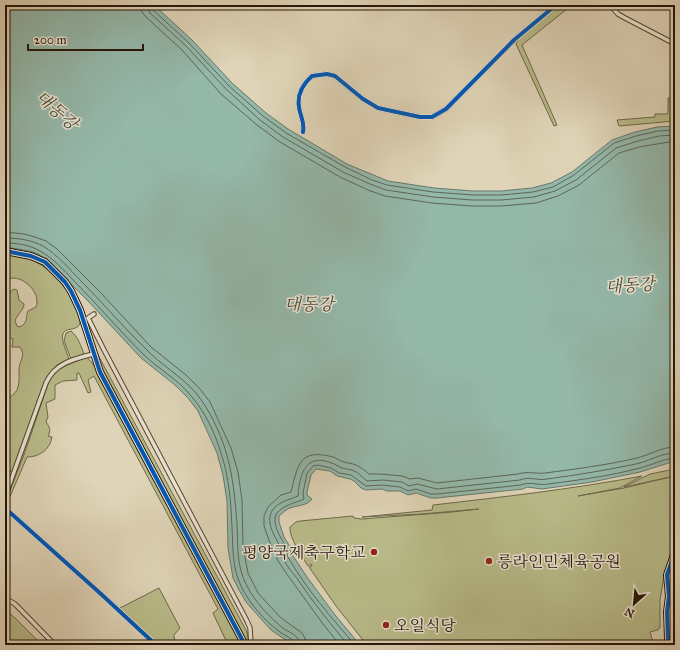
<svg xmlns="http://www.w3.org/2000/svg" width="680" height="650" font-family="'IM FELL Great Primer','Noto Serif KR',serif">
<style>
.green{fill:#b8bb89;stroke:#6e6849}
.water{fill:#94b8aa;stroke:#68776a}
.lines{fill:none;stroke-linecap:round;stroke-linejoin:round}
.shore{stroke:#5c665a;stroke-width:1}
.street-casing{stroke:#544534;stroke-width:5.5}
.secondary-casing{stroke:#251509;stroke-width:8}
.street{stroke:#eae3d0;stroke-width:3.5}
.secondary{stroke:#eae3d0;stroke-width:5.5}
.cycleway-casing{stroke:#eae3d0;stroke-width:6}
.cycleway{stroke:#0057b8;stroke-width:4}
.poi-dot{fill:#8f2418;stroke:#eae3d0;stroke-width:1.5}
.labels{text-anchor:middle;stroke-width:3;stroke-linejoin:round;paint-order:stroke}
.poi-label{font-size:16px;fill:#251509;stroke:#eae3d0;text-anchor:start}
.water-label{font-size:17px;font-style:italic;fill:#4c4e41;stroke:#eae3d0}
</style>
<rect width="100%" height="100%" fill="#dfd4b7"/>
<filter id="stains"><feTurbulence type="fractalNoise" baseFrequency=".005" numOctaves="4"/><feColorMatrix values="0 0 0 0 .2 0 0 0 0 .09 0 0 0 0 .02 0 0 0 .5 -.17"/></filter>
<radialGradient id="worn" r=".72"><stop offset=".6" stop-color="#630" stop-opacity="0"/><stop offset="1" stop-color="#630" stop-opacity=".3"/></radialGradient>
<!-- green -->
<g class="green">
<path d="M 559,5 L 572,5 L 522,45 L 557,125 L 554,126 L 516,44 L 519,38 Z"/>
<path d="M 668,98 L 675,98 L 675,121 L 619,126 L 617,120 L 655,117 L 655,114 L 667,114 L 668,112 Z"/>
<path d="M 5,253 C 12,255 20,255 26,257 C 47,265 64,283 74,303 C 77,309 82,315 80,323 C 77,334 59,323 63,342 C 65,348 67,354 69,359 L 57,365 L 47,377 L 13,473 L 5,468 L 5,463 L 8,455 L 5,453 L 5,400 C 21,392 19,384 19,368 C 20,361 26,355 20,347 L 12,347 L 13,339 L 10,338 L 5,341 L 5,305 L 8,302 L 10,292 L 14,289 L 17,290 L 19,300 L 24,304 C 24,310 17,314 15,321 L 17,326 L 20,327 C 29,322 25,317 28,311 L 36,307 C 41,295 27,279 14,278 C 11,278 8,279 5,279 Z"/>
<path d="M 71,331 C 78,337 81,346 84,354 L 71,359 L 64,341 L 66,333 Z"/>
<path d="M 97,353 L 247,632 L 249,645 L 246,645 L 102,372 Z"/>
<path d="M 87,357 L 96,368 L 243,645 L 228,645 L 213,613 L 218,609 L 94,376 L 88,380 L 91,392 L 88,393 L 79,373 L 77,373 L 77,380 L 63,381 L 55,385 L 55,399 L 46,403 L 48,417 L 46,422 C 50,427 51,430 48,436 L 52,437 C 50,450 39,457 27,457 L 9,499 L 6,501 L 25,452 L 50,378 L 60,368 Z"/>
<path d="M 675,469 L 675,476 L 624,487 L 650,474 Z"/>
<path d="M 642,476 L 620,488 L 578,496 L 624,488 L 675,476 L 675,543 L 665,570 L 660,600 L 660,627 L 658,630 L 650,632 L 653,642 L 658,645 L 367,645 L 336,606 L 309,567 L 312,566 L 311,564 L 308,566 C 302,556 289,538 290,527 L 296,522 L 300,521 L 353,516 L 354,518 L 362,519 L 452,512 L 479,509 L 422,514 L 362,517 L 432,510 L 433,505 C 503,497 573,489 642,476 Z"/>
<path d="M 159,588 L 180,628 L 174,635 L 175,645 L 159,645 L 120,608 Z"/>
<path d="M 5,613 L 10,614 L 14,617 L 42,645 L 18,645 L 13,642 L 5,644 Z"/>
</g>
<!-- water -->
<path class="water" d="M 5,5 L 154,5 L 192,40 L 232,83 L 266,113 L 288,129 L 347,164 L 388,181 L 434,188 L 473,191 L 501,191 L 532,188 L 551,183 L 572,172 L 612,140 L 635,132 L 657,127 L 675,126 L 675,461 L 640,472 L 592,482 L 542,489 L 527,487 L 523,489 L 437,498 L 431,498 L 416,493 L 408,495 L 400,491 L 387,491 L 382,489 L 366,490 L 361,488 L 354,481 L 350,479 L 337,476 L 330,471 L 316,469 L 311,475 L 307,492 L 307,495 L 312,499 C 307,506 298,505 290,508 C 286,509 283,513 279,516 L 279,522 L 284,537 L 289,545 L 291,553 L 307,577 L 335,615 L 360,645 L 293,645 L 271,630 L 262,620 L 246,602 L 239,590 L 233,578 L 228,548 L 227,501 L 223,475 L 217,453 L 198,411 L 188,398 L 175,385 L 141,358 L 89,302 L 47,260 L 38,254 L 30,251 L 5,247 Z"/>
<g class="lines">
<!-- shore -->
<g class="shore">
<path d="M 141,5 L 142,12 L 146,17 L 182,50 L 221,94 L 257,125 L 280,142 L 340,177 L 368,190 L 385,196 L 432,203 L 472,206 L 501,206 L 536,203 L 558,196 L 579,185 L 619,153 L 639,147 L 675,141"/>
<path d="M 147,5 L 150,13 L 186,46 L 226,89 L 260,120 L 283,137 L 343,172 L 370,184 L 386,190 L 433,197 L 472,200 L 501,200 L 534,197 L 555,191 L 576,180 L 616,148 L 638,141 L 659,136 L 675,135"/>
<path d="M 152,5 L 153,10 L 189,43 L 229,86 L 263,116 L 286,133 L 345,167 L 372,180 L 387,185 L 433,192 L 473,195 L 501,195 L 533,192 L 553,187 L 574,175 L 614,143 L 636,136 L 658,131 L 675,130"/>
<path d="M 5,232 L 24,234 L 35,237 L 46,241 L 57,249 L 100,292 L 151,347 L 186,375 L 200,389 L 210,402 L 231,448 L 238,472 L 242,500 L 243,547 L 248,573 L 258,593 L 281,618 L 302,633 L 305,638 L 306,645"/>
<path d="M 5,238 C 18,238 32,240 43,246 C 58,255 69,269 81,281 C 103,303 123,327 146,349 C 161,365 181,376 196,393 C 209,409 220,432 226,452 C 233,475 235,499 237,524 C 238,545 236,566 247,586 C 255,602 270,618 284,629 C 291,633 300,636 300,645"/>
<path d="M 5,243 C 17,243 30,245 40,251 C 53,258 64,270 74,281 C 97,304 119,330 142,353 C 158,369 178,379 192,397 C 205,412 215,433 221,453 C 229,477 231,502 232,527 C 233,548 232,567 241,586 C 249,603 265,621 280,632 C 285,636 294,638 295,645"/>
<path d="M 340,645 L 323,624 L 284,570 L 277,559 L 275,551 L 270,543 L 264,526 L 264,516 L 268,507 L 281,495 L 291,492 C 298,465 299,448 333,457 C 337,458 340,461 344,462 C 347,463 350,463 353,464 C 360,466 364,470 369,474 L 380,474 L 402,476 L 410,479 L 418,478 L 437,483 L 518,474 C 528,471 536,474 545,473 C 576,469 607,465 637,458 C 650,455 661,447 675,447"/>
<path d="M 348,645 C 330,623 312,601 296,577 C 291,571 285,564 283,557 C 281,554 282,551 281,548 C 276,538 265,523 272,511 C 277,502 289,500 298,496 C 300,467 310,450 340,467 C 343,469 348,469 352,470 C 358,472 362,477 367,481 L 383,480 L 402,482 L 409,486 L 417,484 L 437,489 L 520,480 C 529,476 538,481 547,479 C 577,475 607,470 636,464 C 650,461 661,453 675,453"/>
<path d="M 355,645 C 331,617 306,589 288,557 C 286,553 287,549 285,545 C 280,536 272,525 276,514 C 285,504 293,504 304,499 L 303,493 L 307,473 L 313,466 L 318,465 L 331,468 L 339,473 L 351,475 L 366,486 L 382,485 L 400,487 L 408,491 L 416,489 L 431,494 L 437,494 L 521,485 C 530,481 539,486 548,484 C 579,480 610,476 640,468 C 652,465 663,459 675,458"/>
</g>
<defs>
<g id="street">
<path d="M 610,5 L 618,14 L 625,18 L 675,44"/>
<path d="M 303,132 C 305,122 300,116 299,107 C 297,95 303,84 312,76 L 327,74 L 335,76 L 363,99 L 378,108 L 420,117 L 432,117 L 446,109 L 514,40 L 556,5"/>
<path d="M 94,314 L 88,318 L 103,348 L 247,621 L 250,628 L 251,645"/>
<path d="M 5,497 L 46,383 C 55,363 74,359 93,354"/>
<path d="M 5,508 L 101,594 L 156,645"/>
<path d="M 5,602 L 10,601 L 15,604 L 55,645"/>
</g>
<g id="secondary">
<path d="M 5,251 L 31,256 L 45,262 L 65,282 L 71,291 L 80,310 L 100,372 L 245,645"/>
<path d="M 670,645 L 668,638 L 667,612 L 669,596 L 667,575 L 675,552"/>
</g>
</defs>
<!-- street casing -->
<use href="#street" class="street-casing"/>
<!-- secondary casing -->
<use href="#secondary" class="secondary-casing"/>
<!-- street -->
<use href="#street" class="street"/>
<!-- secondary -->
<use href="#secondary" class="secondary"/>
<defs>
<g id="cycleway">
<path d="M 303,132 C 305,122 300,116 299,107 C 297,95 303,84 312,76 L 327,74 L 335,76 L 363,99 L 378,108 L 420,117 L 432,117 L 446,109 L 514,40 L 556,5"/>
<path d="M 5,251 L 31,256 L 45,262 L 65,282 L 71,291 L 80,310 L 100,372 L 245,645"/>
<path d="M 5,508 L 101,594 L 156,645"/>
<path d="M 670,645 L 668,638 L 667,612 L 669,596 L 667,575 L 675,552"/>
</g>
</defs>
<!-- cycleway casing -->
<use href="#cycleway" class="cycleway-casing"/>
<!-- cycleway -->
<use href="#cycleway" class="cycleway"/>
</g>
<!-- markers -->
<g class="poi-dot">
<circle cx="374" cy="552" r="4"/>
<circle cx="489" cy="561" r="4"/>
<circle cx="386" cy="625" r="4"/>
</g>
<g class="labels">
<!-- poi labels -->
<g class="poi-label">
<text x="366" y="558" text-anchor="end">평양국제축구학교</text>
<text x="497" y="567">릉라인민체육공원</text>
<text x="394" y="631">오일식당</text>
</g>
<!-- water labels -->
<g class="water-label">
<text transform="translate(57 110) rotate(41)" y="6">대동강</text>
<text transform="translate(630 285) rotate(-4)" y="6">대동강</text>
<text x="309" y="310">대동강</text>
</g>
</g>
<!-- margin -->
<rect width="680" height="650" fill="none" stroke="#dfd4b7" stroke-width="20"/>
<rect x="6" y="6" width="668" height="638" fill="none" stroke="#251509" stroke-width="2"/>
<rect x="10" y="10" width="660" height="630" fill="none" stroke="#251509"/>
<!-- north arrow -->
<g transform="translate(634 604) rotate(207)" stroke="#eae3d0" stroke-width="3" paint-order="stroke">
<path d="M0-3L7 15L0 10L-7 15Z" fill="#251509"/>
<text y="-6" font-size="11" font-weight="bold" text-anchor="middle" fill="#251509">N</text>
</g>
<!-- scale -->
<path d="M28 44v6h115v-6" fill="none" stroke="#251509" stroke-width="2"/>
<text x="34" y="44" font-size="12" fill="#251509" stroke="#eae3d0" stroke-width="3" paint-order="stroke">200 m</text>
<rect width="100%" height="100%" filter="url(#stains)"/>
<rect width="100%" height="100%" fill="url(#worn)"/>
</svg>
